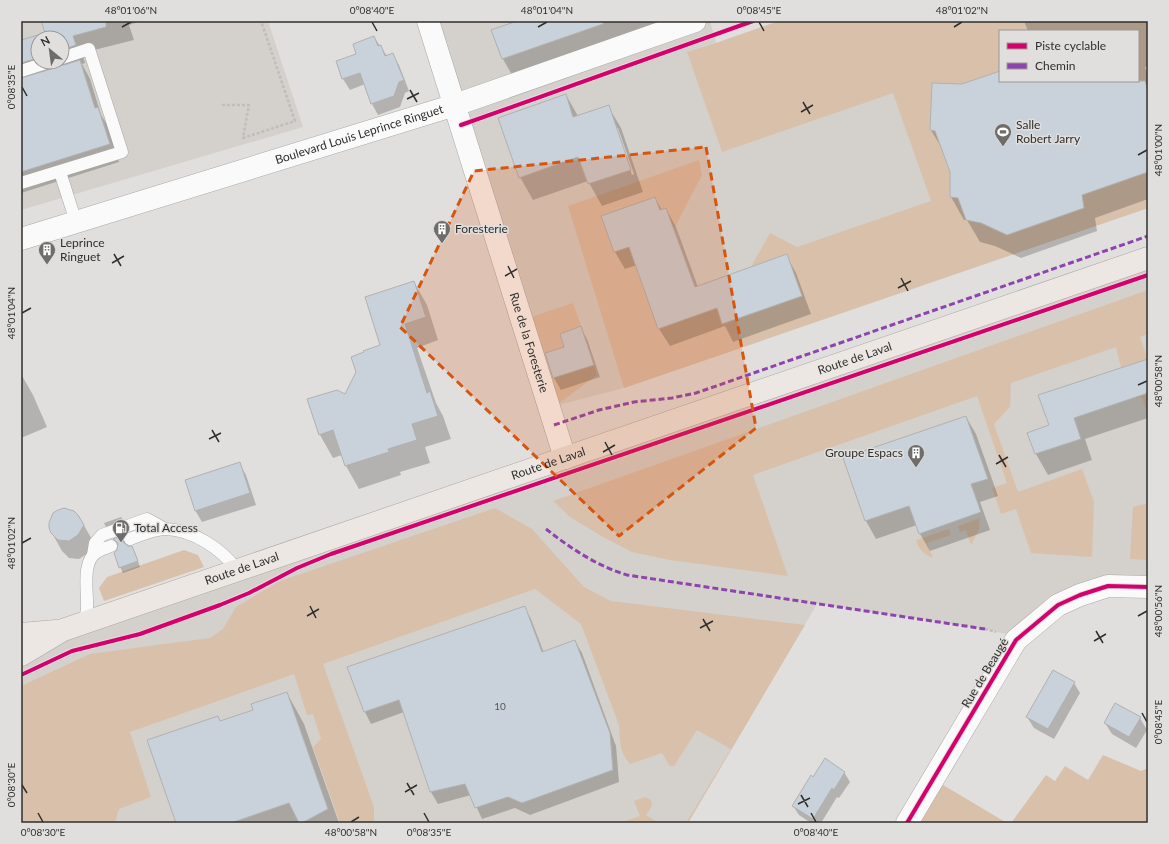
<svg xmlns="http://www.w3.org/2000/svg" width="1169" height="844" font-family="Lato,sans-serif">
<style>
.built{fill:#d4d0cb;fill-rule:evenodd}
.green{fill:#d9c0ab;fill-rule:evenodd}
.shadow{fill:#0003;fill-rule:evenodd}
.building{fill:#c9d1da;stroke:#b1b1b1}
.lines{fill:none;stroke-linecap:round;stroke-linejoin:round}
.lane-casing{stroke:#aaa9a8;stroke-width:13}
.street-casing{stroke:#aaa9a8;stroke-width:23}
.secondary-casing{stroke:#aaa9a8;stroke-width:23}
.primary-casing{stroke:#b0a69e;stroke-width:23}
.path{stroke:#bfbebd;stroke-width:2.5;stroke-dasharray:3 2;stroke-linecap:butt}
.lane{stroke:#fafafa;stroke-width:12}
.street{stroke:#fafafa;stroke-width:22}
.secondary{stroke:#fafafa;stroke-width:22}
.primary{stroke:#ece7e2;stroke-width:22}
.quiet{stroke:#8e44ad;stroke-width:3;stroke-dasharray:6 3;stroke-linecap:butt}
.cycleway-casing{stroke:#e1dfdd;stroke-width:6}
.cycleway{stroke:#d6006c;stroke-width:4}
.marked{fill:#d6550f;fill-opacity:0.2;stroke:#d6550f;stroke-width:3;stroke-dasharray:8 5;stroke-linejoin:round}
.ticks{fill:none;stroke:#302f2e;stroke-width:1.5}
.labels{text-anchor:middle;stroke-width:3;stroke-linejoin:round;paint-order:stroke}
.number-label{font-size:10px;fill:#565859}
.poi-label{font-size:12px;fill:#302f2e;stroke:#e1dfdd;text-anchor:start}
.street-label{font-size:12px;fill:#302f2e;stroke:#e1dfdd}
.neatline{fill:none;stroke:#302f2e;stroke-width:1.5}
.ticks-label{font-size:10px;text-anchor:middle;fill:#302f2e}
</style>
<rect width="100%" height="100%" fill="#e0dfde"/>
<!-- built -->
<g class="built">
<path d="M 21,21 L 268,21 L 303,127 L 21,210 ZM 38,38 L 62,38 L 62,62 L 38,62 Z"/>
<path d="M 436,21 L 710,21 L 716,43 L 779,21 L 1148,21 L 1148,208 L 624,388 L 555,406 ZM 1000,31 L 1138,31 L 1138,81 L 1000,81 Z"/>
<path d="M 1148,258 L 1148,588 L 1108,586 L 1016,640 L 1006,634 L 985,629 L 817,604 L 688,823 L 21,823 L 21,655 Z"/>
</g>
<!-- green -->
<g class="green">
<path d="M 779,21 L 1148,21 L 1148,208 L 624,388 L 568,206 L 699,160 L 702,175 L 674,229 L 666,208 L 660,210 L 655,197 L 602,216 L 629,247 L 658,329 L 717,308 L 723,324 L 802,296 L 787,254 L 751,267 L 770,233 L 797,247 L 931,201 L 893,93 L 722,152 L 687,52 L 716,43 ZM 1000,31 L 1138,31 L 1138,81 L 1000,81 Z"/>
<path d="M 1148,290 L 1148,334 L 1140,337 L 1148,360 L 1148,416 L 1142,397 L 1130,399 L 1121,368 L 1116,347 L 1011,383 L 1010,407 L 994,424 L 1018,492 L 1082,469 L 1094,502 L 1092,557 L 1031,553 L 1016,509 L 1001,514 L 992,488 L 1007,483 L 977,396 L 753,475 L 788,576 L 670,560 L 632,552 L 603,537 L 570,517 L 553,501 Z"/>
<path d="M 573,303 L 581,326 L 560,334 L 565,350 L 558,349 L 540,355 L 528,318 Z"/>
<path d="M 594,365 L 597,375 L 555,406 L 547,380 Z"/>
<path d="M 1148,503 L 1148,560 L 1130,559 L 1133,507 Z"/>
<path d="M 495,508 L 532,529 L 584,587 L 611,601 L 805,625 L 688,823 L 686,823 L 731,749 L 697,730 L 674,766 L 670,766 L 662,753 L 630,764 C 619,752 620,740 619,725 L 581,624 L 535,589 L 323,664 L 374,807 L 374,823 L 352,823 L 351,821 L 340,823 L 313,747 L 321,739 L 313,714 L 307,715 L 294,674 L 130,732 L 151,797 L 119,809 L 115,823 L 21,823 L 21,686 L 90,654 L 210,638 L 223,629 L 236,607 L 280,581 Z"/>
<path d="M 980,518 L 979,529 L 971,545 L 966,530 L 960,532 L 958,526 Z"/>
<path d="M 949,529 L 951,535 L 927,543 L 933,558 C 924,554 919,550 916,540 Z"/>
<path d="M 184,550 L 198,555 L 204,567 L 104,601 L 99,588 L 107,577 Z"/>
<path d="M 1103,755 L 1141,771 L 1148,768 L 1148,823 L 1011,823 L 1046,775 L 1055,781 L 1065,766 L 1088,780 Z"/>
<path d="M 933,779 L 1007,823 L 907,823 Z"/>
<path d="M 645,797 L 651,800 L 652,806 L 646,815 L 659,823 L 619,823 L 640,816 L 634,801 Z"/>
</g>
<!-- shadow -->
<g class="shadow">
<path d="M 42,21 L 141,21 L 129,25 L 134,40 L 82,53 L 85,63 L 82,64 L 90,79 L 101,115 L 108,126 L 119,162 L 21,193 L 21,41 L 46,34 ZM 38,38 L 62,38 L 62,62 L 38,62 Z"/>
<path d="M 520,21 L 679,21 L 516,82 L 503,59 Z"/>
<path d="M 1024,21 L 1147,21 L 1148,66 L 1145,67 L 1148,77 L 1148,199 L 1095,218 L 1097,231 L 1021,258 L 995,246 L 980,242 L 967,220 L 964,220 L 951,197 L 951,172 L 944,152 L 931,130 L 962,85 L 1000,72 L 1000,81 L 1138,81 L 1138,31 L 1028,31 Z"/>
<path d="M 374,37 L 387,56 L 392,54 L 399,65 L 409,91 L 405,93 L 400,107 L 378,115 L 372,104 L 365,84 L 350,90 L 343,79 L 337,62 L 357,54 Z"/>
<path d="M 566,95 L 578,116 L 608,106 L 621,128 L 643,192 L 602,206 L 588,181 L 533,200 L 520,177 ZM 616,128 L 618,128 L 634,174 L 632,175 Z"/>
<path d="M 655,198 L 662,210 L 666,209 L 676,227 L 698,287 L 786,255 L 796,273 L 811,314 L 733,342 L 725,326 L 670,346 L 659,329 L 637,265 L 625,269 L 615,252 Z"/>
<path d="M 414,282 L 427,305 L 438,340 L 417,348 L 436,403 L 443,416 L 451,439 L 425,447 L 430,463 L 400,472 L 401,475 L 359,489 L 346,466 L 342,455 L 333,458 L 320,435 L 309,400 L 345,395 L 382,345 Z"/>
<path d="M 581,328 L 587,339 L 600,377 L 561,390 L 554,378 L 547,354 L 566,348 Z"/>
<path d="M 1148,360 L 1148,418 L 1085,439 L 1092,460 L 1048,475 L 1036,454 L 1050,425 Z"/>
<path d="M 21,374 L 33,395 L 47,427 L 21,438 Z"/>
<path d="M 966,417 L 976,434 L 998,496 L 980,502 L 990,530 L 930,551 L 920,534 L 917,525 L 876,539 L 866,521 L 845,459 Z"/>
<path d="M 239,463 L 246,475 L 256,505 L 202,522 L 195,510 Z"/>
<path d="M 78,515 L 94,543 L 88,553 L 79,559 L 69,558 L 62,551 L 52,533 Z"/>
<path d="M 121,517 L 125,523 L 108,531 L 104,523 Z"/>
<path d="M 123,536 L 126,542 L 126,546 L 132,547 L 135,553 L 140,567 L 123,573 L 120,567 L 119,546 L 115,540 Z"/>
<path d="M 525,608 L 531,619 L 544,653 L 575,641 L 582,653 L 616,746 L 619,782 L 530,815 L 515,808 L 482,819 L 471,795 L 438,804 L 431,792 L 404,712 L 371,724 L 365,712 L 348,668 Z"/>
<path d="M 1074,683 L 1080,693 L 1054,739 L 1034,728 L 1027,717 Z"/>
<path d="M 287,693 L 304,724 L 339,823 L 177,823 L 220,722 L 254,710 Z"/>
<path d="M 1140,718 L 1147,730 L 1136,748 L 1112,734 L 1105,723 Z"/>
<path d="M 844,772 L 850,782 L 839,798 L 837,797 L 821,823 L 811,823 L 799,815 L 793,806 L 814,778 Z"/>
</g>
<!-- building -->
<g class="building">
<path d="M 41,21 L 106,21 L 106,27 L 73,36 L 76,45 L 62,50 L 62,38 L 38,38 L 38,58 L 21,63 L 21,40 L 45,33 Z"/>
<path d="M 517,21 L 603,21 L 603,24 L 502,59 L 491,30 Z"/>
<path d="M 374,36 L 378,46 L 381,45 L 385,56 L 393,53 L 404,80 L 399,82 L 394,96 L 371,104 L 360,73 L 342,79 L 336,61 L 356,54 L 353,44 Z"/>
<path d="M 80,60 L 95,108 L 98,107 L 110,144 L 21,172 L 21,78 L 51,69 L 55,67 L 56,63 L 60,65 L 64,65 Z"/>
<path d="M 1000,71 L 1000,81 L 1145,81 L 1148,90 L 1148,172 L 1082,195 L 1084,208 L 1007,235 L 981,223 L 966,220 L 958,198 L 950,197 L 950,172 L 935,131 L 930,130 L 932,83 L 962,84 Z"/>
<path d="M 566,94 L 573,117 L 609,105 L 631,170 L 588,184 L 578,157 L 519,178 L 498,118 Z"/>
<path d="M 655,197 L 660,210 L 666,208 L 695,287 L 787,254 L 802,296 L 722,324 L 717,308 L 658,329 L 629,247 L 614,252 L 601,216 Z"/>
<path d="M 414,281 L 426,317 L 405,324 L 427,393 L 430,391 L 438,416 L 412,424 L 417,440 L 388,449 L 389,452 L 345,466 L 333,430 L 319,435 L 307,399 L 337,390 L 345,394 L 356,372 L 351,357 L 364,352 L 363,351 L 380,345 L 365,297 Z"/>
<path d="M 581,326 L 594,365 L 553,378 L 545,353 L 564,347 L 560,334 Z"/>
<path d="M 1148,359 L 1148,393 L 1074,418 L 1081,439 L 1035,454 L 1027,433 L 1049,425 L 1038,395 Z"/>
<path d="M 966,416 L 988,479 L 971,484 L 981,512 L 919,534 L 909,506 L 865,521 L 843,458 Z"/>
<path d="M 240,462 L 250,493 L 195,511 L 185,480 Z"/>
<path d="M 64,508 L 74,511 L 78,515 L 84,525 L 78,535 L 69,541 L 58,540 L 51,533 L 49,528 L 49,523 L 53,513 L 58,510 Z"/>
<path d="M 124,535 L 123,542 L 128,546 L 132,546 L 138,561 L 119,568 L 114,553 L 117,550 L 118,543 L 113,539 Z"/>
<path d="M 525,606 L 542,652 L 575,640 L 610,733 L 613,770 L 522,803 L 508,797 L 475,808 L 465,784 L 430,792 L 399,700 L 364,712 L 347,667 Z"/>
<path d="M 1053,670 L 1075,682 L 1048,729 L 1026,717 Z"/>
<path d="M 287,692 L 328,809 L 302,823 L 299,823 L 289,803 L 231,823 L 176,823 L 147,740 L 218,716 L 220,721 L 253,710 L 251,704 Z"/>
<path d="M 1115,703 L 1141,717 L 1129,737 L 1104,723 Z"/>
<path d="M 825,758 L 845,772 L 834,790 L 832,788 L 813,819 L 792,806 L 811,775 L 813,777 Z"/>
</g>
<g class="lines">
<defs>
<g id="lane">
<path d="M 21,71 L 49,62"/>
<path d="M 60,172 L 76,222"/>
<path d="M 21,183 L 122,152 L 89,49 L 62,58"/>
<path d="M 130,539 C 141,535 154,529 166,529 C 193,530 222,549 237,570"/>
<path d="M 93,555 L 95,543 L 102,535 L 147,519 L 165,529"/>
<path d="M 84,623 C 85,618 87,613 87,608 C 88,593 81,561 97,552 C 101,549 107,548 111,546"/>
</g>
<g id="street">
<path id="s1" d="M 428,21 L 565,458"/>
<path id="s2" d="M 21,239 L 455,105 L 695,21"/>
</g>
<path id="secondary" d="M 907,823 L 1016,640 L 1058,605 L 1080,595 L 1108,586 L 1148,587"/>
<g id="primary">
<path d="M 21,634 L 56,631"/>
<path id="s3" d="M 21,655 L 63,630 L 1148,258"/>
</g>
</defs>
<!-- lane casing -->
<use href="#lane" class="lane-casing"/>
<!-- street casing -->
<use href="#street" class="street-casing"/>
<!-- secondary casing -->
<use href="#secondary" class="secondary-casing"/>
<!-- primary casing -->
<use href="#primary" class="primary-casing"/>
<!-- path -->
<g class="path">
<path d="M 222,105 L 249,105 L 243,138 L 295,121 L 261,21"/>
<path d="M 985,629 L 996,632"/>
</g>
<!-- lane -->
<use href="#lane" class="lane"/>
<!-- street -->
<use href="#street" class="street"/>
<!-- secondary -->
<use href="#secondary" class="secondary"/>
<!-- primary -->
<use href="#primary" class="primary"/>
<!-- quiet -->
<g class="quiet">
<path d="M 554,425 L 599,410 L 634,402 L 672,398 L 696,393 L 1148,236"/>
<path d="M 546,529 C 570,548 597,566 627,575 L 985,629"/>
</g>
<defs>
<g id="cycleway">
<path d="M 461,125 L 753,21"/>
<path d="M 21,675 L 72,651 L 140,634 L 220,605 L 249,593 L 297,568 L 331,554 L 1148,275"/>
<path d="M 907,823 L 1016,640 L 1058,605 L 1080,595 L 1108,586 L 1148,587"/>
</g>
</defs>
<!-- cycleway casing -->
<use href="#cycleway" class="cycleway-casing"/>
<!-- cycleway -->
<use href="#cycleway" class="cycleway"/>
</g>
<!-- marked area -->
<path class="marked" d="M 706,147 L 756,428 L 619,536 L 400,327 L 474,171 Z"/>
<!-- ticks -->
<path class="ticks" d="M 372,22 L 377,31M 759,22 L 764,31M 122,27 L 131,22M 538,27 L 547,22M 954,27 L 962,22M 22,87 L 27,96M 410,90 L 417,102M 407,99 L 419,93M 803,102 L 810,114M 801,112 L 813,105M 1138,155 L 1147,150M 114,254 L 121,266M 112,263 L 124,256M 508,266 L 514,278M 505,276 L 517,269M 901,278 L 908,291M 898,288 L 911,281M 22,313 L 31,308M 1138,385 L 1147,381M 212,430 L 219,442M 209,439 L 221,433M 605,442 L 612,455M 603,452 L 615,445M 999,455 L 1006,467M 996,464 L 1008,457M 22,543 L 31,538M 310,606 L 316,618M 307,616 L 319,609M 1138,616 L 1147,611M 703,619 L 710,631M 700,628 L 713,621M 1096,631 L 1103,643M 1094,641 L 1106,634M 1142,713 L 1147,722M 407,783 L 414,795M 22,785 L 27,793M 405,792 L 417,785M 801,795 L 808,807M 798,804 L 810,798M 38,813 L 43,822M 424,813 L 429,822M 811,813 L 816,822M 351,822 L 359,817"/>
<!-- icons -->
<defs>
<symbol id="stadium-pin" viewBox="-11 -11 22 30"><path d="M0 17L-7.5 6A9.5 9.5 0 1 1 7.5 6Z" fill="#6e6d6c" stroke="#e1dfdd"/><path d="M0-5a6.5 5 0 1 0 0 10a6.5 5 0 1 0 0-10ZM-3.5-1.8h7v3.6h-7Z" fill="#fff"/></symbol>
<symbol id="building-pin" viewBox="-11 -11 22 30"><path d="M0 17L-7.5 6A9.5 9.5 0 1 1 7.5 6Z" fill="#6e6d6c" stroke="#e1dfdd"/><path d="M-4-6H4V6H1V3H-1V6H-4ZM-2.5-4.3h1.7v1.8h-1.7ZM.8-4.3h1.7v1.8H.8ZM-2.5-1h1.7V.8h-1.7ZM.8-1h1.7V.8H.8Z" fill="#fff"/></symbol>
<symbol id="fuel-pin" viewBox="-11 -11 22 30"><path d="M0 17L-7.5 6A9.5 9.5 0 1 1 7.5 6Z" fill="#6e6d6c" stroke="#e1dfdd"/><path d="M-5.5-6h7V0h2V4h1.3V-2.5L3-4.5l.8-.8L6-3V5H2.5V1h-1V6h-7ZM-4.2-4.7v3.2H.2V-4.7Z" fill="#fff"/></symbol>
</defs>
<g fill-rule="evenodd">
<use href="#stadium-pin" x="993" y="122" width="20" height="27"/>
<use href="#building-pin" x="432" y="219" width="20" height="27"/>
<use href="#building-pin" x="37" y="240" width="20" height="27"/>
<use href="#building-pin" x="906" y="443" width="20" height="27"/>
<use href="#fuel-pin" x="111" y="518" width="20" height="27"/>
</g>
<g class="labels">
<!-- number labels -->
<g class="number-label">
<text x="500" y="710">10</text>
</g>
<!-- poi labels -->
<g class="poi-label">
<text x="1016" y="129">Salle<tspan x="1016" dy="14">Robert Jarry</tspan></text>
<text x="455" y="233">Foresterie</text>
<text x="60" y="247">Leprince<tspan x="60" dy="14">Ringuet</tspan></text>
<text x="903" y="457" text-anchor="end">Groupe Espacs</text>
<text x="134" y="532">Total Access</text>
</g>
<!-- street labels -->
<g class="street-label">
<text dy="4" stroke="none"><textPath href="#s2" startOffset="354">Boulevard Louis Leprince Ringuet</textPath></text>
<text dy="4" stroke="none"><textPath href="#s1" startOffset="337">Rue de la Foresterie</textPath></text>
<text dy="4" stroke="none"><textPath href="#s3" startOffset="886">Route de Laval</textPath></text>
<text dy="4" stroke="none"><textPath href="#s3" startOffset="562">Route de Laval</textPath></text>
<text dy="4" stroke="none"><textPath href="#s3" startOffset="238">Route de Laval</textPath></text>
<text transform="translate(985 673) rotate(-59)" y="4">Rue de Beaugé</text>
</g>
</g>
<!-- border -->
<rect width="1169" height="844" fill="none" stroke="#e1dfdd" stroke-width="44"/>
<!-- legend -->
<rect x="999" y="30" width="140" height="52" fill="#e1dfdd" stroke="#9a9997"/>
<rect x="1007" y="43" width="20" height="6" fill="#d6006c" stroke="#9a9997"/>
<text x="1035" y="50" font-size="12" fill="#302f2e">Piste cyclable</text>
<rect x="1007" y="63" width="20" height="6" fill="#8e44ad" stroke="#9a9997"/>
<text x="1035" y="70" font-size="12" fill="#302f2e">Chemin</text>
<!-- north arrow -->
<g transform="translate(50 50) rotate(331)"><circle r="19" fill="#e1dfdd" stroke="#9a9997"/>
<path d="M0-3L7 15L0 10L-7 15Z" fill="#6e6d6c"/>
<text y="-6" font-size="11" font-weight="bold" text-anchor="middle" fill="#302f2e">N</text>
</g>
<rect x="22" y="22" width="1125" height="800" class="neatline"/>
<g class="ticks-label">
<text x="131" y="14">48°01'06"N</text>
<text x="372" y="14">0°08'40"E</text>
<text x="547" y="14">48°01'04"N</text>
<text x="759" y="14">0°08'45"E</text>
<text x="962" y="14">48°01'02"N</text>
<text transform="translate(11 87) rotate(-90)" y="4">0°08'35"E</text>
<text transform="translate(1158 150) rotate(-90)" y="4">48°01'00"N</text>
<text transform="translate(11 313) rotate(-90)" y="4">48°01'04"N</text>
<text transform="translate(1158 381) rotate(-90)" y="4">48°00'58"N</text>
<text transform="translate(11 543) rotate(-90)" y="4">48°01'02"N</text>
<text transform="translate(1158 611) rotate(-90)" y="4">48°00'56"N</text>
<text transform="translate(1158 722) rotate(-90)" y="4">0°08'45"E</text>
<text transform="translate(11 785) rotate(-90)" y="4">0°08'30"E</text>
<text x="43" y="836">0°08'30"E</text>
<text x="351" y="836">48°00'58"N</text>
<text x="429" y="836">0°08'35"E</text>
<text x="816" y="836">0°08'40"E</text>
</g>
</svg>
